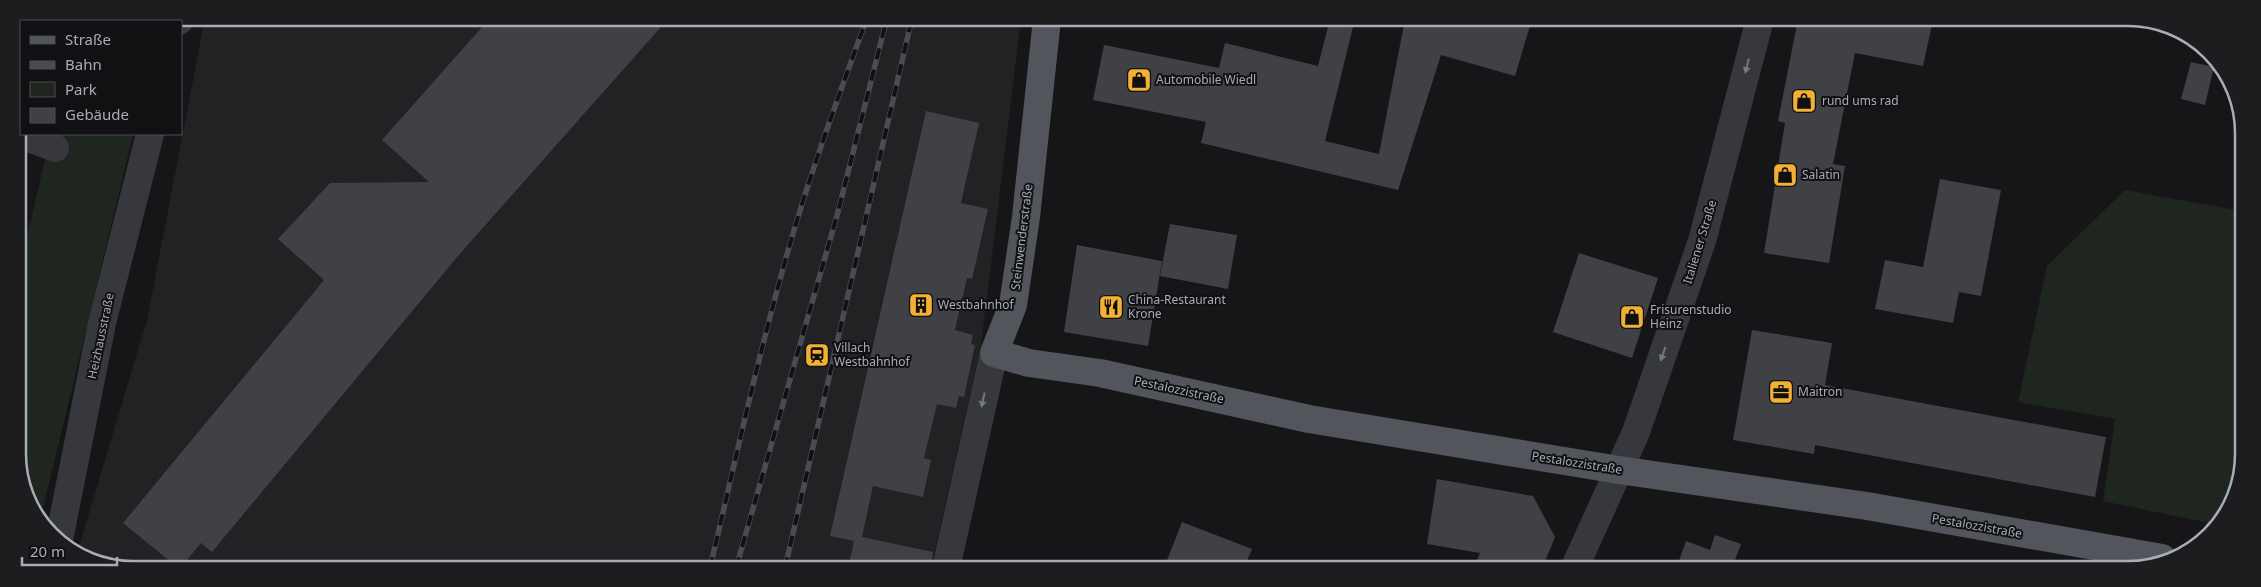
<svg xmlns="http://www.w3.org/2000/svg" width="2261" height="587" font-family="'Noto Sans',sans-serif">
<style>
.built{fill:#222225}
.green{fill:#1e261f}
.building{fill:#404145}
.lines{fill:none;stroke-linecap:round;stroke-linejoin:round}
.minor{stroke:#37383d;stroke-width:28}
.major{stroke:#53555c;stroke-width:28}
.rail-casing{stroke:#4a4c52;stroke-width:5.5}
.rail{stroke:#111113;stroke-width:4;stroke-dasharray:11;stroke-linecap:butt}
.oneway{fill:#757881}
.labels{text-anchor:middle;stroke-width:4;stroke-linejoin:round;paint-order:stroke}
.poi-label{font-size:12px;fill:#a8adb8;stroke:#111113;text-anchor:start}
.street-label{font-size:12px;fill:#a8adb8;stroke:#111113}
.rim{fill:none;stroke:#a8adb8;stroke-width:2.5}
</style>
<rect width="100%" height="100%" fill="#161618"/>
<!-- built -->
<path class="built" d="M 205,18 L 1021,19 L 981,346 L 931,568 L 110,567 L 78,550 L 147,320 Z"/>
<!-- green -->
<g class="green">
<path d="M 133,18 L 161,18 L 160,21 L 114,21 Z"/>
<path d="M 51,134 L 133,134 L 41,517 L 20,477 L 19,271 Z"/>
<path d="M 2125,190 L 2241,211 L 2241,477 L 2214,524 L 2103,501 L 2115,419 L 2018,402 L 2047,266 Z"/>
</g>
<!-- building -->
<g class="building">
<path d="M 490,18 L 669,18 L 458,256 L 212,552 L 201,543 L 181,567 L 177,567 L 123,523 L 324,280 L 278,239 L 330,183 L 429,182 L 382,140 Z"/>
<path d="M 1330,19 L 1355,19 L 1325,141 L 1379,154 L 1405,19 L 1532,19 L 1515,76 L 1441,55 L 1398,190 L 1201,143 L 1206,122 L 1093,100 L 1104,45 L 1219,68 L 1225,43 L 1318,66 Z"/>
<path d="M 1798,19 L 1933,20 L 1923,66 L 1855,53 L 1833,164 L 1845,166 L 1829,263 L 1764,253 L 1785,123 L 1778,121 Z"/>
<path d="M 2191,62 L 2214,67 L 2205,105 L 2181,99 Z"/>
<path d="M 926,111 L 979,123 L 961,203 L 988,209 L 972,279 L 967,278 L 955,330 L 973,335 L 971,344 L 975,345 L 964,397 L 959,396 L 956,408 L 937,404 L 924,458 L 931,460 L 923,497 L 873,486 L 862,537 L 933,552 L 931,568 L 848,568 L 854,541 L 830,536 Z"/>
<path d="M 1940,179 L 2001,190 L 1981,296 L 1959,292 L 1953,323 L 1875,309 L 1885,260 L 1923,267 Z"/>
<path d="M 1170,224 L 1237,235 L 1228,289 L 1160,276 Z"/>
<path d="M 1077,245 L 1162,261 L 1148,346 L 1064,332 Z"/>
<path d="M 1579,253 L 1658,278 L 1632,358 L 1553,332 Z"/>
<path d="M 1752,330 L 1832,343 L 1825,385 L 2106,437 L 2095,497 L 1815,445 L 1814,454 L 1733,440 Z"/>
<path d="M 1437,479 L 1533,496 L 1555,537 L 1542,569 L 1473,569 L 1480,553 L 1427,544 Z"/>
<path d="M 1182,522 L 1252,549 L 1244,568 L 1164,568 Z"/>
<path d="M 1715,535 L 1741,544 L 1735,560 L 1754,566 L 1753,569 L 1676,569 L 1686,541 L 1710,550 Z"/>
</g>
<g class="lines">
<!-- minor -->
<g class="minor">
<path d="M 179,21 L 180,18"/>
<path d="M 18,134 L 55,148"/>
<path d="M 59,540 L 102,323 L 150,134"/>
<path d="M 946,568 L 994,353"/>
<path d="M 1574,569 L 1636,432 L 1702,241 L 1760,19"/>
<path d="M 2125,569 L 2128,552"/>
</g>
<!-- major -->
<path class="major" d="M 1047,19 L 1026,217 L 1013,305 L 994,353 L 1029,363 L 1100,373 L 1309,419 L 1619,470 L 1867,506 L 2162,558"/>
<defs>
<g id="rail">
<path d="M 710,568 C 735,462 758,356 788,251 C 810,173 839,95 867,18"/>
<path d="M 736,568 L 838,212 L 887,18"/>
<path d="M 785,568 L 912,18"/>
</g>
</defs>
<!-- rail casing -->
<use href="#rail" class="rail-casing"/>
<!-- rail -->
<use href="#rail" class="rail"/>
</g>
<!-- one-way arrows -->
<defs><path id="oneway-solid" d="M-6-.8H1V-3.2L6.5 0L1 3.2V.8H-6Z" transform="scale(1.25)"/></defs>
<g class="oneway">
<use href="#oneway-solid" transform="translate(1747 66) rotate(104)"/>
<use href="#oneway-solid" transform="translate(1663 354) rotate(109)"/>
<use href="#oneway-solid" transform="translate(983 400) rotate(102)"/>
</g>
<!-- icons -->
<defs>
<symbol id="shop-square" viewBox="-11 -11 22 22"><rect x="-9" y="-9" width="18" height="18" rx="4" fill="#f2b134" stroke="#111113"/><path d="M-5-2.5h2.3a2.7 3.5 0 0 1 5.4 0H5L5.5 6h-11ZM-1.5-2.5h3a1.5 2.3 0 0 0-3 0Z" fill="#111"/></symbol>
<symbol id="building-square" viewBox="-11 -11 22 22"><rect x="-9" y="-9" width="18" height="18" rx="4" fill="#f2b134" stroke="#111113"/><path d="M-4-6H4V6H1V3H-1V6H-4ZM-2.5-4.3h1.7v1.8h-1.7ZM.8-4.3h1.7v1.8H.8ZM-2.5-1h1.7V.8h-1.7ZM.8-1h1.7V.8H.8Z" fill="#111"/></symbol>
<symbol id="restaurant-square" viewBox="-11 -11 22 22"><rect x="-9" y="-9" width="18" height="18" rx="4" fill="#f2b134" stroke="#111113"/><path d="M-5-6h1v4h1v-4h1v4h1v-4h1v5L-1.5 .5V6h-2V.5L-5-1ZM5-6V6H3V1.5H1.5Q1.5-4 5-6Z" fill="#111"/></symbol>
<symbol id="station-square" viewBox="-11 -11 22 22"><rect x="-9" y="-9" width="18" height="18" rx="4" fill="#f2b134" stroke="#111113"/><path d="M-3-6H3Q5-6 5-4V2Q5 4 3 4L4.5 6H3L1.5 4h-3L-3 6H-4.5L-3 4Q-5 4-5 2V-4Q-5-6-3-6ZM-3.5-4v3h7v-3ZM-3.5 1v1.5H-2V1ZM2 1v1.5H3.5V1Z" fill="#111"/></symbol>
<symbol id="office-square" viewBox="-11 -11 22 22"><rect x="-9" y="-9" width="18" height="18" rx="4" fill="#f2b134" stroke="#111113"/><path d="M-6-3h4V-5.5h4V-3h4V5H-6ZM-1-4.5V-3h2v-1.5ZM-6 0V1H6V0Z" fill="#111"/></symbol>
</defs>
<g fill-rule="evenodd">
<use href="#shop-square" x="1125" y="66" width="28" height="28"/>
<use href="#shop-square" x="1790" y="87" width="28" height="28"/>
<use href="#shop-square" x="1771" y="161" width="28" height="28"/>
<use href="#building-square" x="907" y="291" width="28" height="28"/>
<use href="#restaurant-square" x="1097" y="293" width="28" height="28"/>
<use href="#shop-square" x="1618" y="303" width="28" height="28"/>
<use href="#station-square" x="803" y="341" width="28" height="28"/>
<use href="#office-square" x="1767" y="378" width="28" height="28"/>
</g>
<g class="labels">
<!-- poi labels -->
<g class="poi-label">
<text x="1156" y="84">Automobile Wiedl</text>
<text x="1822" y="105">rund ums rad</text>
<text x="1802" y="179">Salatin</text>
<text x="1128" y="304">China-Restaurant<tspan x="1128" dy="14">Krone</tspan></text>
<text x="938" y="309">Westbahnhof</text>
<text x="1650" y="314">Frisurenstudio<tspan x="1650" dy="14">Heinz</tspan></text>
<text x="834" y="352">Villach<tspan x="834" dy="14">Westbahnhof</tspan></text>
<text x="1798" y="396">Maitron</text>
</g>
<!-- street labels -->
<g class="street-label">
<text transform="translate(1022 237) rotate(-83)" y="4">Steinwenderstraße</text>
<text transform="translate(1700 242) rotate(-73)" y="4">Italiener Straße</text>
<text transform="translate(101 336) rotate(-78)" y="4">Heizhausstraße</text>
<text transform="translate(1179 390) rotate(12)" y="4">Pestalozzistraße</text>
<text transform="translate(1577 463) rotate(9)" y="4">Pestalozzistraße</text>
<text transform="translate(1977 526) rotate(10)" y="4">Pestalozzistraße</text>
</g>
</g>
<!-- crop -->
<path d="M0 0H2261V587H0ZM133 26H2128A107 107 0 0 1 2235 133V454A107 107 0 0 1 2128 561H133A107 107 0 0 1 26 454V133A107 107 0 0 1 133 26Z" fill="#1d1d20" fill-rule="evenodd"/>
<path class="rim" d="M133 26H2128A107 107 0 0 1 2235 133V454A107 107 0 0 1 2128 561H133A107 107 0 0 1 26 454V133A107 107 0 0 1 133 26Z"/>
<!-- legend -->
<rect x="20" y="20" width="162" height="115" fill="#111113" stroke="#4d4f55"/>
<rect x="30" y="36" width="25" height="8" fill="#53555c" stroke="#4d4f55"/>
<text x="65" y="45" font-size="15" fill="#a8adb8">Straße</text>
<rect x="30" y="61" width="25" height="8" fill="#4a4c52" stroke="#4d4f55"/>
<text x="65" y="70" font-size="15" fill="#a8adb8">Bahn</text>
<rect x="30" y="82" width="25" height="15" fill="#1e261f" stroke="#4d4f55"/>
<text x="65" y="95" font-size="15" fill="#a8adb8">Park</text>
<rect x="30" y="108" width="25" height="15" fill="#404145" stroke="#4d4f55"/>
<text x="65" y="120" font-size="15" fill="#a8adb8">Gebäude</text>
<!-- scale -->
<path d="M22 557v8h95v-8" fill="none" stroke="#a8adb8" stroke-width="2.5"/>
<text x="30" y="557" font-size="15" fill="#a8adb8" stroke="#111113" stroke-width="4" paint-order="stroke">20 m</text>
</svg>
